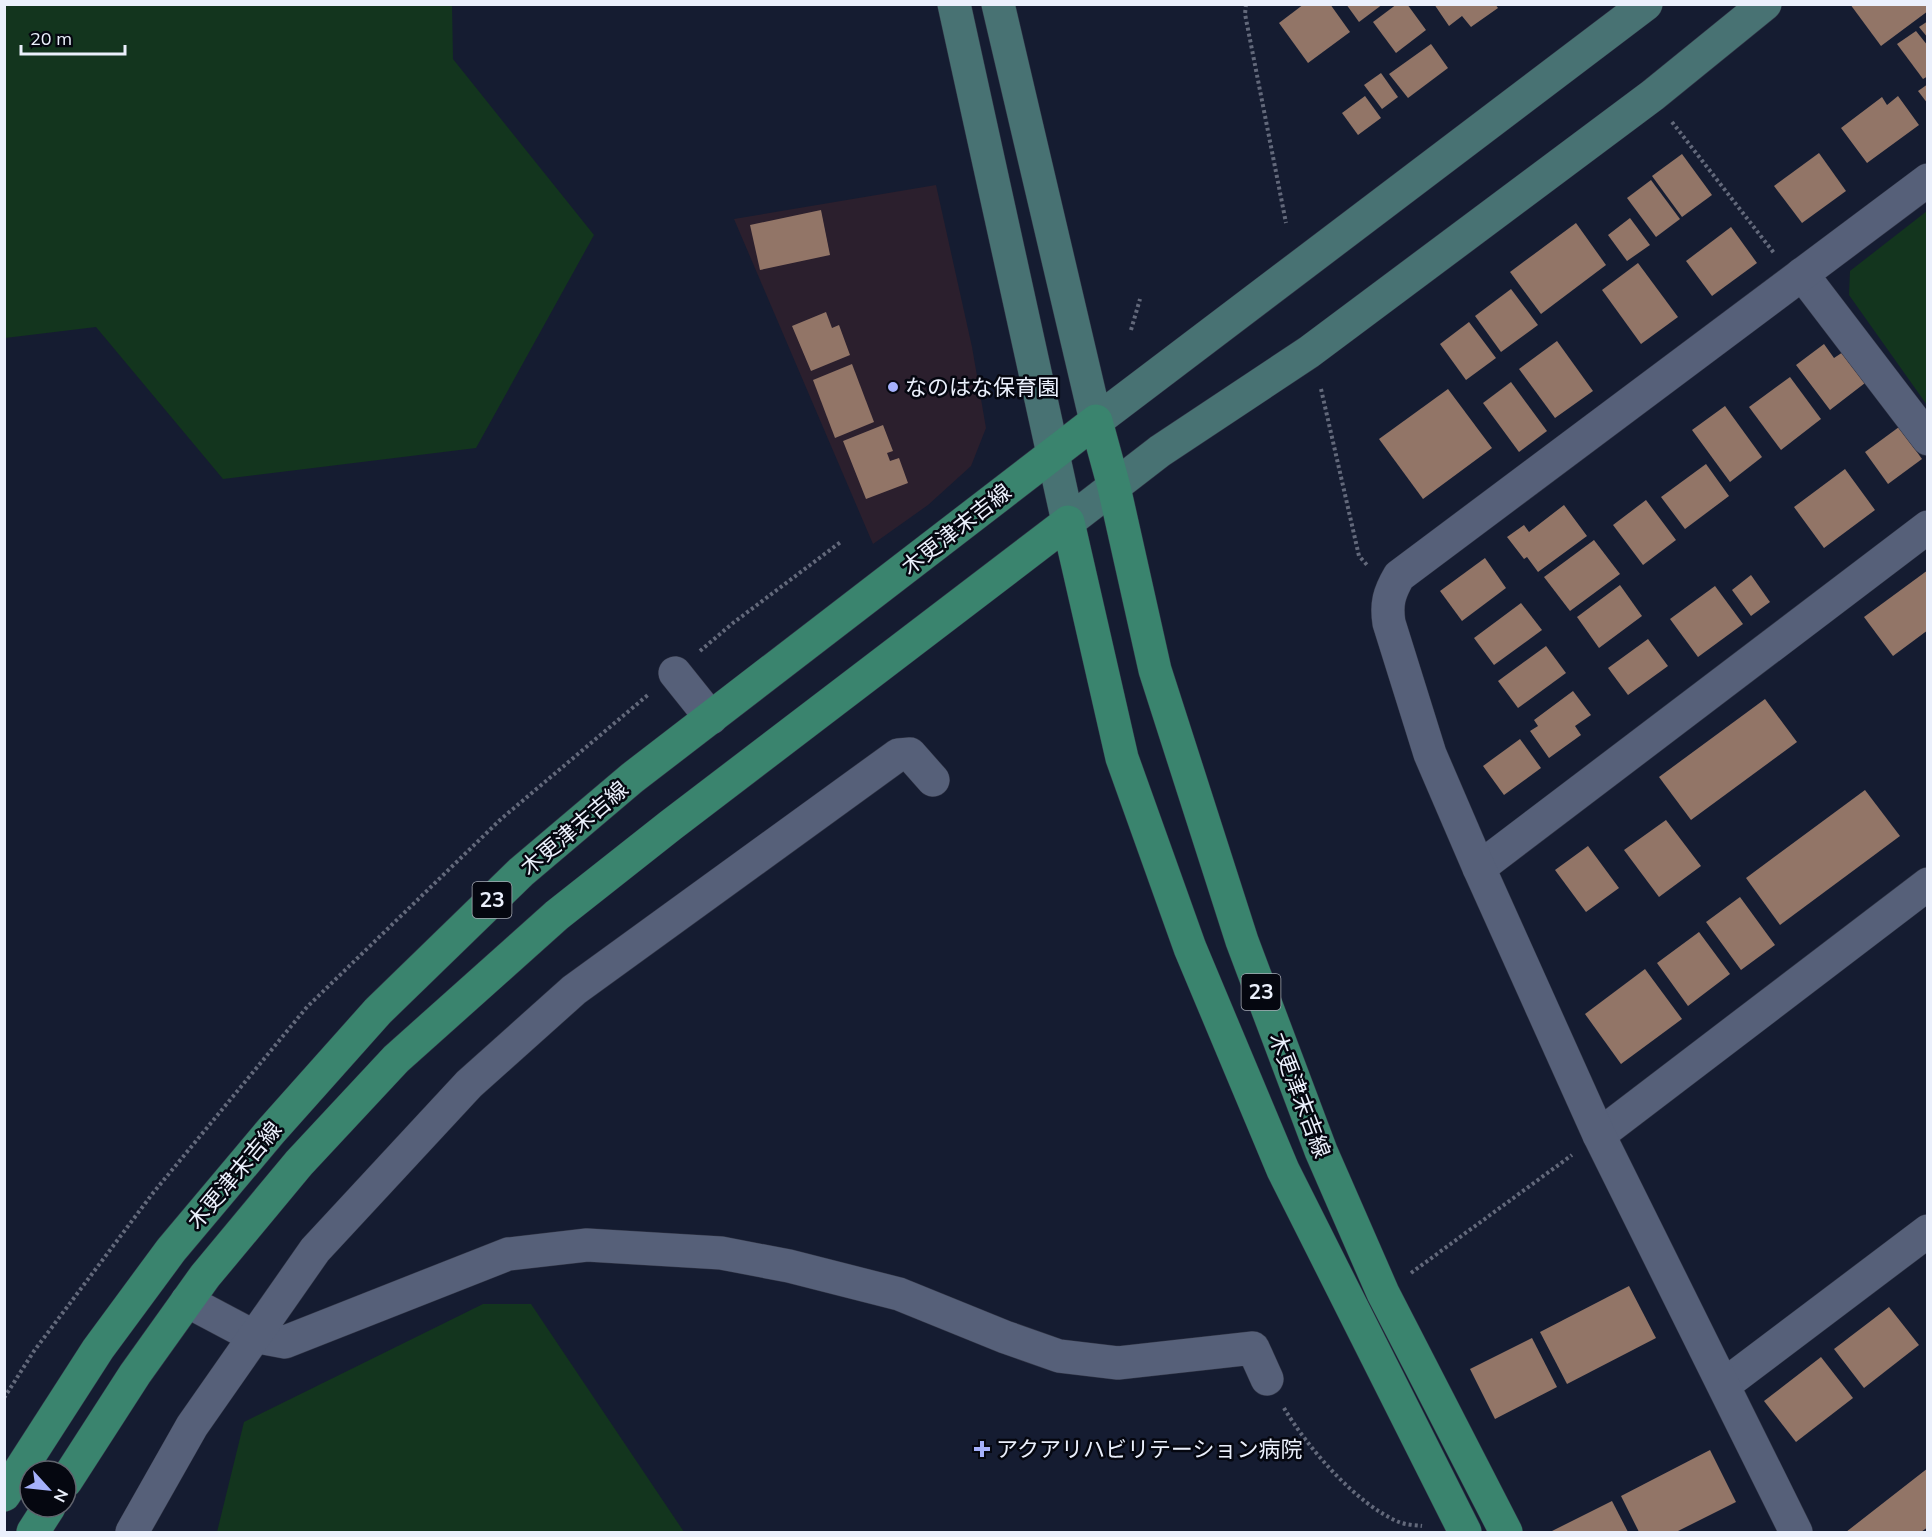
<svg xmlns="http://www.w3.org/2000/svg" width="1932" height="1537" font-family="Mulish,'Noto Sans JP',sans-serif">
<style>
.education{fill:#2b1f2d}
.green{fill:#13351e}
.building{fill:#927567}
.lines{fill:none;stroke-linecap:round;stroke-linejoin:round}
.street-casing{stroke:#313546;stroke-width:34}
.secondary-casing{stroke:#313546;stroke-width:34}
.primary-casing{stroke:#313546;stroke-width:34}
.path{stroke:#63697b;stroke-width:4;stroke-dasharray:3 3;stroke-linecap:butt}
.street{stroke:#566079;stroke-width:33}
.secondary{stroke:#487273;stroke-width:33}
.primary{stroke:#3a846e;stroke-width:33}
.poi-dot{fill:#a5b1fc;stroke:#050710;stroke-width:2}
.labels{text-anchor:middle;stroke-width:5;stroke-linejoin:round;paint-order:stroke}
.shield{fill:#050710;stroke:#a6aab5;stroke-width:1.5}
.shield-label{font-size:21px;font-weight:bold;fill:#ebf0fc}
.poi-label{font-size:22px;fill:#ebf0fc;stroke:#050710;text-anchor:start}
.street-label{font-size:22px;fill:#ebf0fc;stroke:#050710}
</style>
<rect width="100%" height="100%" fill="#151c31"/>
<!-- education -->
<path class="education" d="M 936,185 L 972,347 L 986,428 L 971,466 L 928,505 L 873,544 L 734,219 Z"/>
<!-- green -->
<g class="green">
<path d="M 4,5 L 452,5 L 453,59 L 594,235 L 476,448 L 223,479 L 96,327 L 5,338 Z"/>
<path d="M 1927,211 L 1927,405 L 1849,295 L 1850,271 Z"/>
<path d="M 483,1304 L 531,1304 L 684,1532 L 217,1532 L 244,1422 Z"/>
</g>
<!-- building -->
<g class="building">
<path d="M 1304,4 L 1330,4 L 1350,32 L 1308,63 L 1279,23 Z"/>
<path d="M 1346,4 L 1383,4 L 1359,22 Z"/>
<path d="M 1397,4 L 1407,4 L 1426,30 L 1396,53 L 1373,22 Z"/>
<path d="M 1434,4 L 1495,4 L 1498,8 L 1471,27 L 1462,16 L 1449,26 Z"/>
<path d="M 1850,4 L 1928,4 L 1928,11 L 1881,46 Z"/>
<path d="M 1928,21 L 1928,38 L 1919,27 Z"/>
<path d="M 1916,31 L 1928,46 L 1928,76 L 1923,79 L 1897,44 Z"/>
<path d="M 1431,44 L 1448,68 L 1408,98 L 1389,74 Z"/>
<path d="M 1381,73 L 1398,97 L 1382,109 L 1364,85 Z"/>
<path d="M 1928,84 L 1928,104 L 1918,91 Z"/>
<path d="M 1365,96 L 1381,118 L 1358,135 L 1342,113 Z"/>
<path d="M 1898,96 L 1919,125 L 1867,163 L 1841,128 L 1882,97 L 1887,105 Z"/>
<path d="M 1819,153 L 1846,191 L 1802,223 L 1774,186 Z"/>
<path d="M 1682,154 L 1712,195 L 1682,217 L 1652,176 Z"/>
<path d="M 1651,180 L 1680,219 L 1656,237 L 1627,198 Z"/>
<path d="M 821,210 L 830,255 L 760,270 L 750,225 Z"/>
<path d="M 1630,218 L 1650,245 L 1627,261 L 1608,235 Z"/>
<path d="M 1576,223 L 1606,265 L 1541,314 L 1510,272 Z"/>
<path d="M 1731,227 L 1757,263 L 1712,296 L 1686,261 Z"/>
<path d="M 1638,263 L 1678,317 L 1641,344 L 1602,290 Z"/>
<path d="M 1511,289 L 1538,325 L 1501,352 L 1475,316 Z"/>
<path d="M 826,312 L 832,328 L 839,325 L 850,355 L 811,371 L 792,326 Z"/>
<path d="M 1469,322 L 1496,358 L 1466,380 L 1440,344 Z"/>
<path d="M 1557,341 L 1593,391 L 1555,418 L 1519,369 Z"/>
<path d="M 1824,344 L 1834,358 L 1843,352 L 1865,383 L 1830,410 L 1796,365 Z"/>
<path d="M 852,364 L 874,422 L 835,438 L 813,380 Z"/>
<path d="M 1790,377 L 1821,419 L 1781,450 L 1749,407 Z"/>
<path d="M 1511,382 L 1547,431 L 1519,452 L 1483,403 Z"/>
<path d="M 1448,389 L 1492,448 L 1423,499 L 1379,439 Z"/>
<path d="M 1725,406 L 1762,457 L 1730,482 L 1692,430 Z"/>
<path d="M 883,425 L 893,451 L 887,453 L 890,461 L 899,458 L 908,483 L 866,499 L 843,441 Z"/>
<path d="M 1899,427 L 1922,459 L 1888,484 L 1865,452 Z"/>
<path d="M 1706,464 L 1729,496 L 1685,529 L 1661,497 Z"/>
<path d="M 1845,469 L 1875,510 L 1824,548 L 1794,507 Z"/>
<path d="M 1646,500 L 1676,540 L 1643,565 L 1613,525 Z"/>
<path d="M 1564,505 L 1587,536 L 1538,572 L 1527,557 L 1524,559 L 1507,537 L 1524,525 L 1529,532 Z"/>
<path d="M 1594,540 L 1620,574 L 1570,611 L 1544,577 Z"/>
<path d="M 1485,558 L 1506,588 L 1462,621 L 1440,591 Z"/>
<path d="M 1928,570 L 1928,630 L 1893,656 L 1864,617 Z"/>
<path d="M 1751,575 L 1770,602 L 1751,616 L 1732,590 Z"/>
<path d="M 1620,585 L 1642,616 L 1599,648 L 1577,617 Z"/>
<path d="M 1715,586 L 1743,624 L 1698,657 L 1670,619 Z"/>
<path d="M 1521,603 L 1542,630 L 1494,665 L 1474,638 Z"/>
<path d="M 1648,639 L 1668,666 L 1628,695 L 1608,668 Z"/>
<path d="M 1546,646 L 1566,673 L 1518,708 L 1498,681 Z"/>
<path d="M 1573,691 L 1591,715 L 1575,726 L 1581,735 L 1549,758 L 1530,731 L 1538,726 L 1534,720 Z"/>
<path d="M 1765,699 L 1797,742 L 1691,820 L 1659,777 Z"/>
<path d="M 1520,739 L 1541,768 L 1504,795 L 1483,766 Z"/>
<path d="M 1865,790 L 1900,836 L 1780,925 L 1746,878 Z"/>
<path d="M 1666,820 L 1701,866 L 1659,897 L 1624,850 Z"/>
<path d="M 1588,846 L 1619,888 L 1586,912 L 1555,870 Z"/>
<path d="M 1740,897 L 1775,945 L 1741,970 L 1706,922 Z"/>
<path d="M 1699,932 L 1730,974 L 1688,1006 L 1657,963 Z"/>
<path d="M 1645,969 L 1682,1019 L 1621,1064 L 1585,1014 Z"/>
<path d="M 1629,1286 L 1656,1338 L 1567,1384 L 1540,1332 Z"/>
<path d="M 1889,1307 L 1919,1345 L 1864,1388 L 1834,1349 Z"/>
<path d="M 1532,1338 L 1557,1387 L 1495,1419 L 1470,1369 Z"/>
<path d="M 1821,1357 L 1853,1398 L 1796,1442 L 1764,1401 Z"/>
<path d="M 1710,1450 L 1736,1502 L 1676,1532 L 1639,1532 L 1621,1496 Z"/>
<path d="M 1928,1468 L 1928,1527 L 1921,1532 L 1846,1532 Z"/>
<path d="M 1612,1501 L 1628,1532 L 1550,1532 Z"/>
</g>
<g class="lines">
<defs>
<g id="street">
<path d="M 1802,274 L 1928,439"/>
<path d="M 675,673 L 711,718"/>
<path d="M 1479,868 L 1928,527"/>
<path d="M 1599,1135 L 1928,884"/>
<path d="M 187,1301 L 253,1336 L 285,1342 L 508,1254 L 587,1245 L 721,1253 L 789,1266 L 899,1294 L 1005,1337 L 1059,1356 L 1118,1363 L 1253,1348 L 1267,1379"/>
<path d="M 1724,1385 L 1928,1231"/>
<path d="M 132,1532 L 192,1426 L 315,1250 L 469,1084 L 574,990 L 898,755 L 910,754 L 933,780"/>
<path d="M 1796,1532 L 1599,1135 L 1479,868 L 1430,754 L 1389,623 C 1386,604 1389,593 1399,576 L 1928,180"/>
</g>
<g id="secondary">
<path d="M 954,4 L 1068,522 L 1160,451 L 1309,352 L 1653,95 L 1765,4"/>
<path d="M 998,4 L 1096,421 L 1646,4"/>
</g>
<g id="primary">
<path d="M 66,1481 L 135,1374 L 205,1276 L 299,1163 L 396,1059 L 557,915 L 671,825 L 1068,522 L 1122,758 L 1190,948 L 1283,1170 L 1465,1532"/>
<path d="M 4,1495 L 98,1349 L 171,1250 L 271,1131 L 378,1011 L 521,872 L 632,778 L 1096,421 L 1114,487 L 1155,670 L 1242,941 L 1321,1151 L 1383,1293 L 1506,1532"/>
<path d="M 33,1532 L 49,1507"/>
</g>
</defs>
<!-- street casing -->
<use href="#street" class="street-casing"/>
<!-- secondary casing -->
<use href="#secondary" class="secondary-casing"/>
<!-- primary casing -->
<use href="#primary" class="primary-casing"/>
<!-- path -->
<g class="path">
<path d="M 1246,4 L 1245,14 L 1286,223"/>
<path d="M 1672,122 L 1774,253"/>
<path d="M 1131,330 L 1140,299"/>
<path d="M 1321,389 L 1359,556 L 1367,565"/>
<path d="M 700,651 L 733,623 L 842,541"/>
<path d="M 1411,1273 L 1572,1155"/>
<path d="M 4,1398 L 34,1351 L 153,1193 L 307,1007 L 501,819 L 649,694"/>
<path d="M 1284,1408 C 1307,1447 1357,1505 1399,1522 C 1406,1525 1415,1525 1422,1526"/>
</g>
<!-- street -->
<use href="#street" class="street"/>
<!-- secondary -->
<use href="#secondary" class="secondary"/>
<!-- primary -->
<use href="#primary" class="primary"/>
</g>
<!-- markers -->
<g class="poi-dot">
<circle cx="893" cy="387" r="6"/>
<path d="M979 1440h6v6h6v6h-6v6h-6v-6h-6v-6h6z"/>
</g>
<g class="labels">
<!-- shield labels -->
<g class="shield">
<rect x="472.5" y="882" width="39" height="36" rx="4.5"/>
<rect x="1241.5" y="974" width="39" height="36" rx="4.5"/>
</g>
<g class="shield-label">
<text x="492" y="907">23</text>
<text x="1261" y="999">23</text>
</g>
<!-- poi labels -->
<g class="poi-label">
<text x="905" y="395">なのはな保育園</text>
<text x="996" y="1457">アクアリハビリテーション病院</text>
</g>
<!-- street labels -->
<g class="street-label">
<text transform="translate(956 529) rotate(-38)" y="8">木更津末吉線</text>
<text transform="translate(574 828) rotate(-40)" y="8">木更津末吉線</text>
<text transform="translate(1300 1095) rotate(69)" y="8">木更津末吉線</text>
<text transform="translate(234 1175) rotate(-50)" y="8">木更津末吉線</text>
</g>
</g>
<!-- border -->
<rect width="1932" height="1537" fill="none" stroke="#ebf0fc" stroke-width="12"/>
<!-- north arrow -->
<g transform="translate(48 1489) rotate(117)"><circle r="28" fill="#050710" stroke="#61646e" stroke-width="1.5"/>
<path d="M0-4.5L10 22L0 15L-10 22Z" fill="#a5b1fc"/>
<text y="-9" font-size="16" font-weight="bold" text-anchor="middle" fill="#ebf0fc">N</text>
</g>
<!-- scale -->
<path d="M21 45v9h104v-9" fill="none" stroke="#ebf0fc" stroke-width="3"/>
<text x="30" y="45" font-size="18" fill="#ebf0fc" stroke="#050710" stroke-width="4.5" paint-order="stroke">20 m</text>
</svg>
